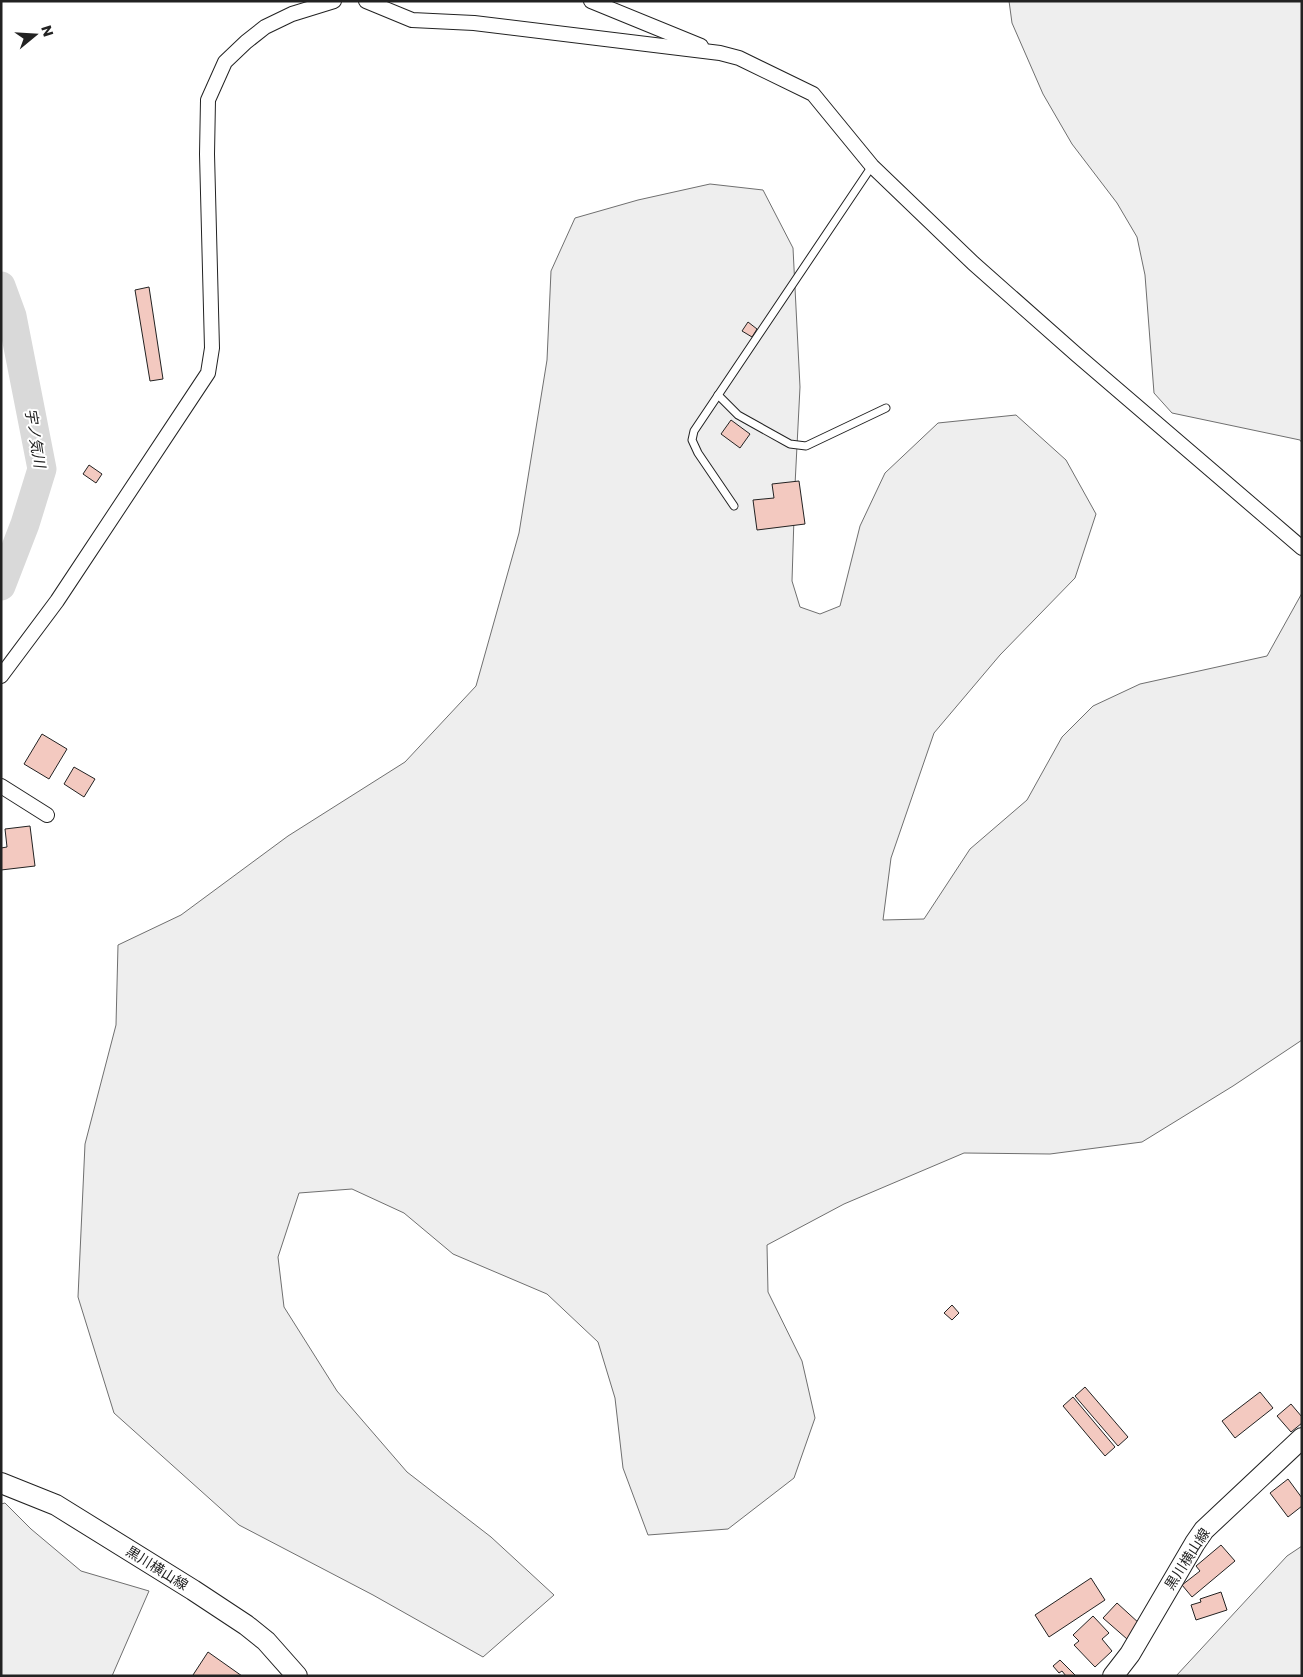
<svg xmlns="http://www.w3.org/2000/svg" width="1303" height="1677" font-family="Poppins,'Noto Sans JP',sans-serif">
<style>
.green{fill:#eee;stroke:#6f6f6f}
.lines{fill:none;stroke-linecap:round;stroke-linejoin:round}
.river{stroke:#d9d9d9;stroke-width:29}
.building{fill:#f3c9c0;stroke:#222}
.lane-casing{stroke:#222;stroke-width:9}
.street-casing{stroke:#222;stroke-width:16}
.secondary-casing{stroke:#222;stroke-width:22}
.lane{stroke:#fff;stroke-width:7}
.street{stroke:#fff;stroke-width:14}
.secondary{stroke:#fff;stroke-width:20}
.labels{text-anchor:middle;stroke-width:4;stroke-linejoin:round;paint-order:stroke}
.street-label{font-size:14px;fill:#222;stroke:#fff}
.water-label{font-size:15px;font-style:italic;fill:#222;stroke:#fff}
</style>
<rect width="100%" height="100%" fill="#fff"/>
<!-- green -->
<g class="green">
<path d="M 1009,1 L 1302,1 L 1302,443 L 1300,440 L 1172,413 L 1154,393 L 1145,275 L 1137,237 L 1117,203 L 1072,144 L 1043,94 L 1012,23 Z"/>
<path d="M 710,184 L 763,190 L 793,248 L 800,387 L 795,485 L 792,581 L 800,607 L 820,614 L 840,606 L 860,526 L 885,473 L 938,423 L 1016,415 L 1066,460 L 1096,514 L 1075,578 L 1000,655 L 934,733 L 891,858 L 883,920 L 924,919 L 970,849 L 1027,800 L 1062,737 L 1093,706 L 1140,684 L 1267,656 L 1302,593 L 1302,1040 L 1233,1086 L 1142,1142 L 1050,1154 L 964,1153 L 844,1204 L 767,1245 L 768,1292 L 802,1361 L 815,1418 L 794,1478 L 728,1529 L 648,1535 L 623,1468 L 615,1398 L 598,1342 L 547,1294 L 453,1254 L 404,1213 L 352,1189 L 299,1193 L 278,1257 L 284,1307 L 337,1391 L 407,1472 L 491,1537 L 554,1595 L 483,1657 L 373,1595 L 239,1525 L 114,1413 L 78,1297 L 85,1144 L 116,1025 L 118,945 L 181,915 L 288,836 L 405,762 L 476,686 L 519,533 L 547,360 L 551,271 L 575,218 L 638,200 Z"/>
<path d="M 5,1503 L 31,1529 L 81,1571 L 149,1591 L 112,1676 L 1,1676 L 1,1504 Z"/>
<path d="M 1302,1546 L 1302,1676 L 1176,1676 L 1287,1556 Z"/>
</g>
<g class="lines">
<!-- river -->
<path class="river" d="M 1,286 L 12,316 L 42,469 L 25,524 L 1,586"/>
</g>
<!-- building -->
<g class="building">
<path d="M 149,287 L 163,379 L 150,381 L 135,290 Z"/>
<path d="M 748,322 L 757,329 L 752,337 L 742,331 Z"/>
<path d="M 731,420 L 750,434 L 740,448 L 721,434 Z"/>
<path d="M 89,465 L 102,474 L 96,483 L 83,474 Z"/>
<path d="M 799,481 L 805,524 L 757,530 L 753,500 L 774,498 L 772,484 Z"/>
<path d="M 42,734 L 67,749 L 49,779 L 24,764 Z"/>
<path d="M 74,767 L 95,779 L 84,797 L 64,784 Z"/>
<path d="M 30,826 L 35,866 L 1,870 L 1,848 L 7,847 L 5,829 Z"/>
<path d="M 952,1305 L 959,1313 L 952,1320 L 944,1313 Z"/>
<path d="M 1085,1387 L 1128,1437 L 1118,1446 L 1075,1396 Z"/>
<path d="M 1260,1392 L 1273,1408 L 1235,1438 L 1222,1421 Z"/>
<path d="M 1073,1397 L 1115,1447 L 1105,1456 L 1063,1406 Z"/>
<path d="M 1291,1404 L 1302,1417 L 1302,1423 L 1291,1432 L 1277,1416 Z"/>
<path d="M 1288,1479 L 1302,1498 L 1302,1506 L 1288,1517 L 1270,1493 Z"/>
<path d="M 1221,1545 L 1235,1561 L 1192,1597 L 1182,1585 L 1200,1571 L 1196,1566 Z"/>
<path d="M 1091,1578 L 1105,1600 L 1049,1637 L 1035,1615 Z"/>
<path d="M 1221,1592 L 1227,1610 L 1196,1620 L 1191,1605 L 1201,1602 L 1200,1599 Z"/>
<path d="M 1117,1603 L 1140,1624 L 1127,1639 L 1103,1618 Z"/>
<path d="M 1093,1616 L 1109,1633 L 1102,1639 L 1112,1651 L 1095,1667 L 1074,1645 L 1079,1641 L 1073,1635 Z"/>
<path d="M 208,1652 L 242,1676 L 194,1676 L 193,1675 Z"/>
<path d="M 1060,1660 L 1076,1676 L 1066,1676 L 1062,1671 L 1059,1673 L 1053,1666 Z"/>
</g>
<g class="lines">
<defs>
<g id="lane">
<path d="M 718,395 L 738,415 L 790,444 L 806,446 L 886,408"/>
<path d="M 734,506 L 698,453 L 692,440 L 694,431 L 872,166"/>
</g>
<g id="street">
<path d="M 366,1 L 412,20 L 474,23 L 720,53 L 739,58 L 813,94 L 872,166 L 973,263 L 1077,355 L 1302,548"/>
<path d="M 591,1 L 701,46"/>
<path d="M 1,676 L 57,601 L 208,373 L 212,348 L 207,154 L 208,100 L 225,62 L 246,42 L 265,27 L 292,14 L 334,1"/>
<path d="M 1,786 L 47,815"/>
</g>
<g id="secondary">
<path d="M 1,1483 L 56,1505 L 193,1590 L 246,1625 L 266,1641 L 297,1676"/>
<path d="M 1113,1676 L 1130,1654 L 1195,1543 L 1204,1530 L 1302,1438"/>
</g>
</defs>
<!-- lane casing -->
<use href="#lane" class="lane-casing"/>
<!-- street casing -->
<use href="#street" class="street-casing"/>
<!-- secondary casing -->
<use href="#secondary" class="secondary-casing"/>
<!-- lane -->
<use href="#lane" class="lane"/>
<!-- street -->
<use href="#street" class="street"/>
<!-- secondary -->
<use href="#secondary" class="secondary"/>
</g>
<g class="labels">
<!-- street labels -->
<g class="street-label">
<text transform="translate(1187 1559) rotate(-57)" y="5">黒川横山線</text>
<text transform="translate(157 1568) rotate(32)" y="5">黒川横山線</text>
</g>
<!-- water labels -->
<g class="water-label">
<text transform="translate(35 438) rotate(81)" y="5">宇ノ気川</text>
</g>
</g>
<!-- border -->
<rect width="1303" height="1677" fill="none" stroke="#222222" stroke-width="5"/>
<!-- north arrow -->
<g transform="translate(35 35) rotate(72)" stroke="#ffffff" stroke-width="4" paint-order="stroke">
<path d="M0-4L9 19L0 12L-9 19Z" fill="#222222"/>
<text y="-8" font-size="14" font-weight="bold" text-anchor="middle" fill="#222222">N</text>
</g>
</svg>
